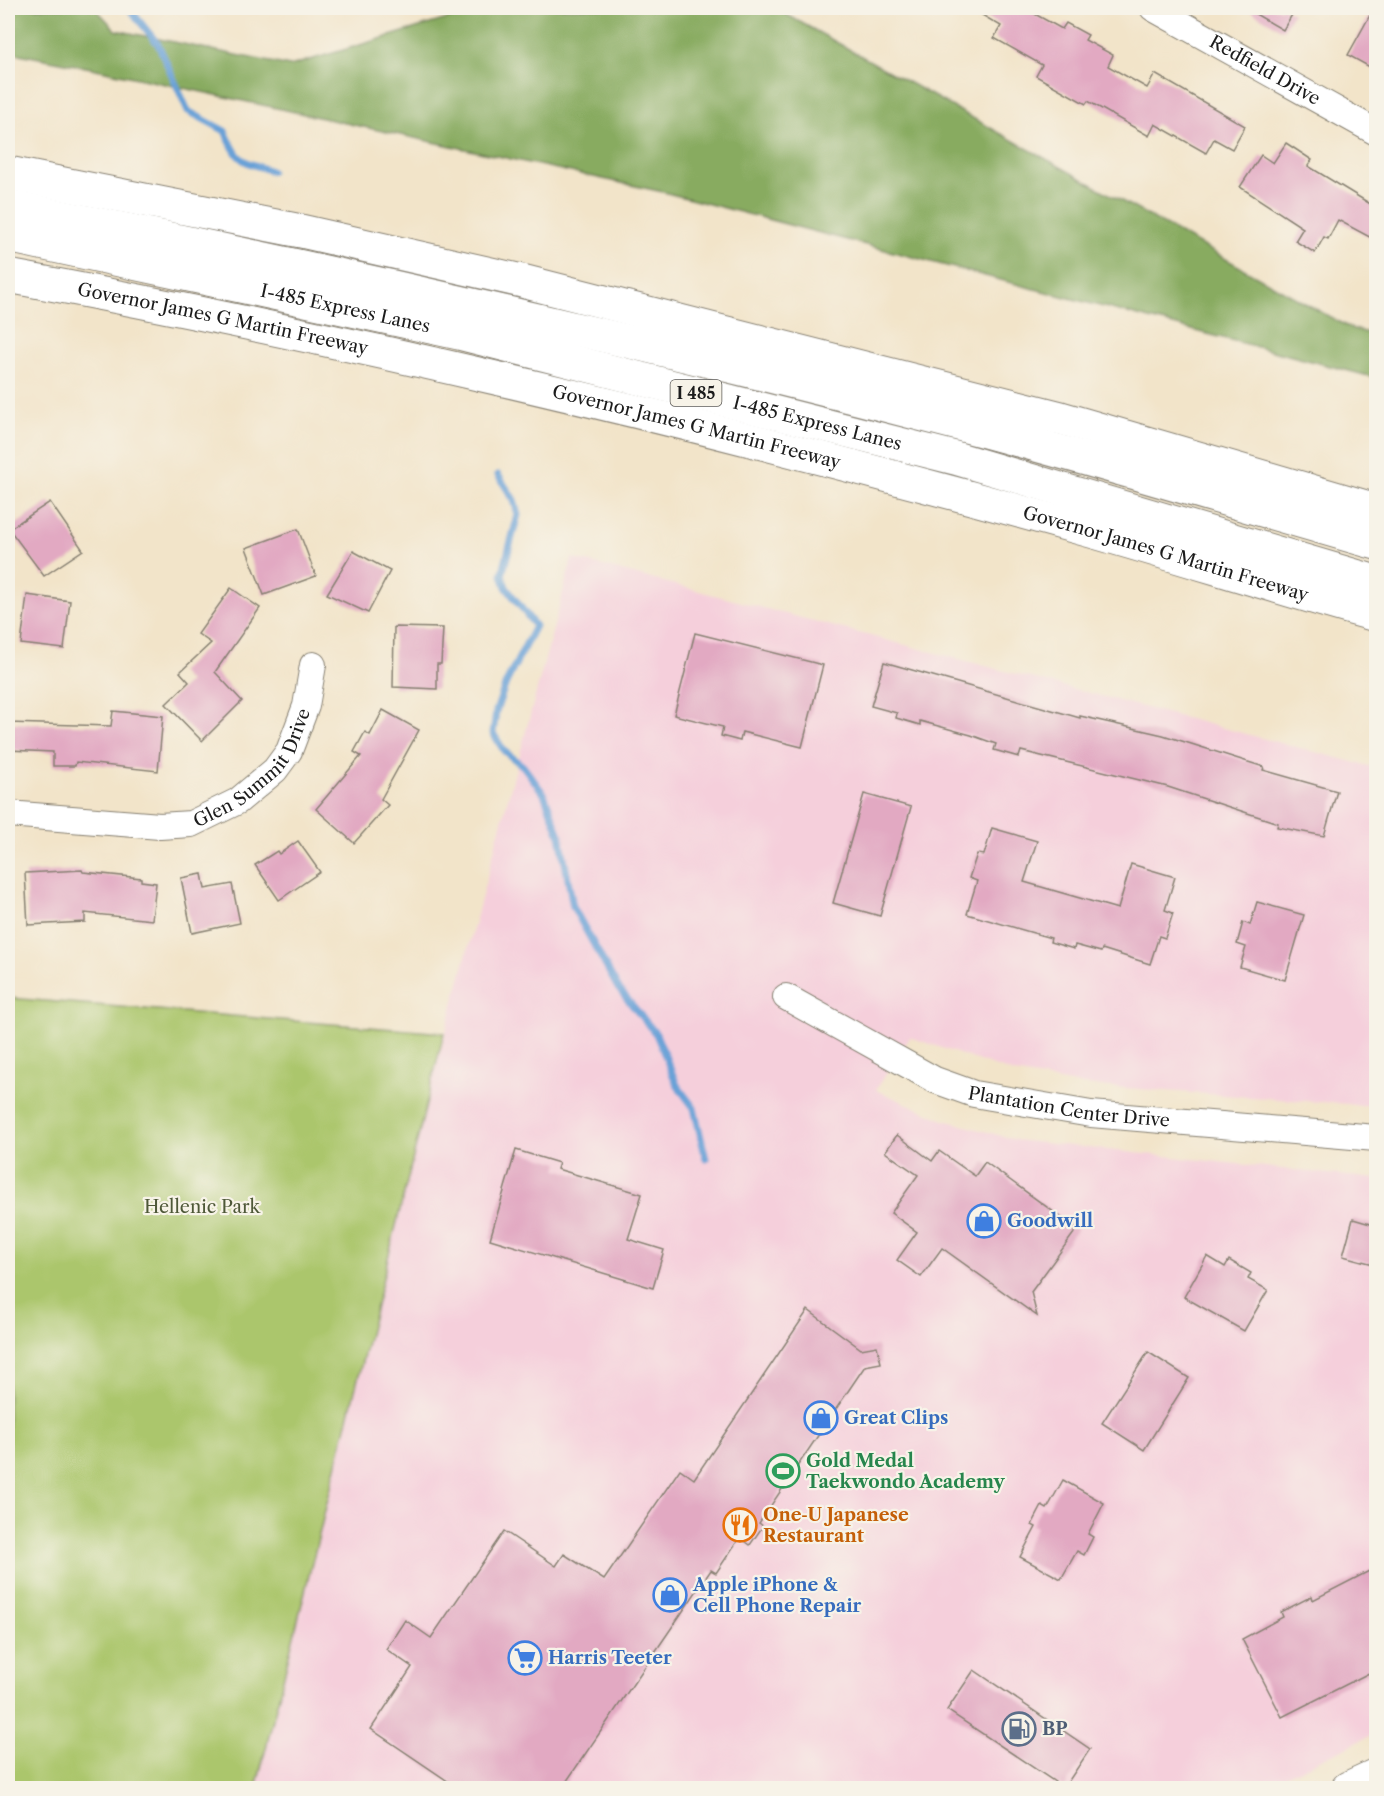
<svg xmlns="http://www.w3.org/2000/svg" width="1384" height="1796" font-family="'Libre Caslon Text',serif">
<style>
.built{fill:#f5cfdb}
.green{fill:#abc66c;stroke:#647144;stroke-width:1.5}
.forest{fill:#88ab60;stroke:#52643e;stroke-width:1.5}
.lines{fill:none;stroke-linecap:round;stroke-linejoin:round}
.stream{stroke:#69a1d7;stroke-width:7}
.building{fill:#e2a9c2}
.street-casing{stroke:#878072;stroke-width:28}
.secondary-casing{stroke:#878072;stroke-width:35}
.highway-casing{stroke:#878072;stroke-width:35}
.street{stroke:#fff;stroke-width:26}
.secondary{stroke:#fff;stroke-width:33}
.highway{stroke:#fff;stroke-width:33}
.labels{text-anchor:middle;stroke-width:4.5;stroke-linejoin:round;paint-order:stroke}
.shield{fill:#f7f3e8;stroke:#5e5c59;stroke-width:1.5}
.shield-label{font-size:16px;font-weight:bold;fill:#1c1c1c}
.street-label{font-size:18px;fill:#1c1c1c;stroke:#f7f3e8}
.park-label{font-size:18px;fill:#4e5838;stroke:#f7f3e8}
.shop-label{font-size:18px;font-weight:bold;fill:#366cbe;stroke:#f7f3e8;text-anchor:start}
.leisure-label{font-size:18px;font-weight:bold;fill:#27864d;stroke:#f7f3e8;text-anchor:start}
.food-label{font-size:18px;font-weight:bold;fill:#c56008;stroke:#f7f3e8;text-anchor:start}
.service-label{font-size:18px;font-weight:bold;fill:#4e5e75;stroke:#f7f3e8;text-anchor:start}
</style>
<rect width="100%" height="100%" fill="#f7f3e8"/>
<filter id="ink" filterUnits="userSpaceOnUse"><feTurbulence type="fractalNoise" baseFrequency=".0167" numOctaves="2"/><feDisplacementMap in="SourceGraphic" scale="12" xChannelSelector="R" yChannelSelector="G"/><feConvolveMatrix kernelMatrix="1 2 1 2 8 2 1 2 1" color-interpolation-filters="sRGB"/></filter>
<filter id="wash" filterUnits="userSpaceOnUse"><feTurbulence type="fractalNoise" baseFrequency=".008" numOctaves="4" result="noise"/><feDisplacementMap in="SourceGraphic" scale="24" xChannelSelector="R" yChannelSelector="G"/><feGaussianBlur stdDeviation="1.35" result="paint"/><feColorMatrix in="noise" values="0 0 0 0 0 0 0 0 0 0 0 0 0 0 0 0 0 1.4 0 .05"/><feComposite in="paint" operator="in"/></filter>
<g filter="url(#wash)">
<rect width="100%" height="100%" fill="#f2e4c9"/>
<!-- built -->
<path class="built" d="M 572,558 L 1376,768 L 1376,1106 L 1082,1085 L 1014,1073 L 910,1037 L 876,1090 L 944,1120 L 1016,1140 L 1376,1179 L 1376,1733 L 1261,1788 L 255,1788 L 382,1271 Z"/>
<!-- green -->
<path class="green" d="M 8,998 L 444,1033 L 256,1788 L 8,1788 Z"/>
<!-- forest -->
<path class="forest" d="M 8,8 L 95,8 L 116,30 L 290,66 L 483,8 L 775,8 L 1350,328 L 1376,335 L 1376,378 L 663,192 L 96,69 L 8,52 Z"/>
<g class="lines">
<!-- stream -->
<g class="stream">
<path d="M 129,8 L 158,44 L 188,111 L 225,131 C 240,163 238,159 271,171"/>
<path d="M 498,475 L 514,500 L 518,515 L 502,575 L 506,587 L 535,626 L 506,683 L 496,711 L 493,733 L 504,751 L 523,766 L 544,794 L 560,835 L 573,907 L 618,988 L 656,1034 L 677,1085 L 694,1108 L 706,1159"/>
</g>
</g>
<g id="blocks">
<!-- building -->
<g class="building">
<path d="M 970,8 L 1024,8 L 1062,29 L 1066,23 L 1088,35 L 1085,40 L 1113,55 L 1108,66 L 1147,88 L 1155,74 L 1245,126 L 1232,149 L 1214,139 L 1206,153 L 1155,124 L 1149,136 L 1088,101 L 1086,104 L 1036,76 L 1042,65 L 994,38 L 1001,26 Z"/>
<path d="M 1245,8 L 1283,8 L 1293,13 L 1283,30 Z"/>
<path d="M 1374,8 L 1377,8 L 1377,71 L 1348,55 Z"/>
<path d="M 1286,143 L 1312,160 L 1308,166 L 1377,208 L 1377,241 L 1338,220 L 1328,239 L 1324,237 L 1315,253 L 1295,241 L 1303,228 L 1240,187 L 1261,155 L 1273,163 Z"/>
<path d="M 50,502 L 83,550 L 44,576 L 9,529 Z"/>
<path d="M 298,529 L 316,576 L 264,595 L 246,548 Z"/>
<path d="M 353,551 L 390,571 L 368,613 L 327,594 Z"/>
<path d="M 231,588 L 260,608 L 215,672 L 242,701 L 202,741 L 166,704 L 189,682 L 180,672 L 211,643 L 198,634 Z"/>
<path d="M 27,595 L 70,601 L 64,649 L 21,644 Z"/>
<path d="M 394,627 L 443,628 L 441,664 L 437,664 L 437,689 L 393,687 Z"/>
<path d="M 695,633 L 823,665 L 802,747 L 742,732 L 740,741 L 721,736 L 723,727 L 674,715 Z"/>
<path d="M 884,662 L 1080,718 L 1080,716 L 1163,735 L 1264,767 L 1263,770 L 1337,791 L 1324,836 L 1277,827 L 1278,823 L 1168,787 L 1021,751 L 1019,757 L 994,750 L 996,744 L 971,735 L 920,721 L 920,725 L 896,718 L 897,713 L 871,706 Z"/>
<path d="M 383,710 L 419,730 L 381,799 L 388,805 L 354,843 L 316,809 L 361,756 L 354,752 L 365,732 L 370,735 Z"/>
<path d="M 113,711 L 163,716 L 158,771 L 76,762 L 75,766 L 53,766 L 53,752 L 8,750 L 8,723 L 111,726 Z"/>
<path d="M 864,794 L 911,807 L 880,916 L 833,903 Z"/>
<path d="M 992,828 L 1037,841 L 1024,882 L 1118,909 L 1131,864 L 1175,877 L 1165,910 L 1173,913 L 1165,938 L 1159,936 L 1150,964 L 1102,949 L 1101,952 L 1075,945 L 1074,949 L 1050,942 L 1051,938 L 967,914 L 977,881 L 969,878 L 977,854 L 984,855 Z"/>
<path d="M 298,841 L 320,872 L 279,900 L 255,865 L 277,851 L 279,854 Z"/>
<path d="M 82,870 L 83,872 L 141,878 L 141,881 L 156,883 L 152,920 L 85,913 L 85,922 L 28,925 L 25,873 Z"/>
<path d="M 202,874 L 205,889 L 232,884 L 240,923 L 192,933 L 181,878 Z"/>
<path d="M 1257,902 L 1304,915 L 1285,980 L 1240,967 L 1246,947 L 1237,944 L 1243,922 L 1250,925 Z"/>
<path d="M 897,1135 L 932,1161 L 939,1151 L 975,1176 L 985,1162 L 1077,1229 L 1031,1292 L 1037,1316 L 942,1248 L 921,1277 L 897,1260 L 917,1232 L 891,1213 L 918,1175 L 885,1152 Z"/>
<path d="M 516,1150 L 559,1163 L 557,1169 L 642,1194 L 628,1239 L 664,1250 L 653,1288 L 490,1239 Z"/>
<path d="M 1353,1219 L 1377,1226 L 1377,1265 L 1343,1256 Z"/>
<path d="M 1207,1256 L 1225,1267 L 1229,1260 L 1251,1273 L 1248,1279 L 1268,1290 L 1244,1331 L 1184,1297 Z"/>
<path d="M 808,1310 L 861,1349 L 877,1346 L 881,1363 L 865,1366 L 759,1523 L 763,1526 L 750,1545 L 740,1537 L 716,1573 L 711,1570 L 562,1788 L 458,1788 L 371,1729 L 412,1667 L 386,1649 L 405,1620 L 431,1638 L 504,1531 L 556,1566 L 564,1554 L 604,1580 L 680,1469 L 694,1479 Z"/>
<path d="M 1148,1352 L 1189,1378 L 1144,1450 L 1102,1423 Z"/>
<path d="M 1063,1480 L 1104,1503 L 1088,1534 L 1093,1537 L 1084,1555 L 1077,1551 L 1061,1579 L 1020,1557 L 1036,1527 L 1032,1525 L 1042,1506 L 1047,1509 Z"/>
<path d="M 1377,1567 L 1377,1669 L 1282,1717 L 1242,1639 L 1283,1617 L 1281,1612 L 1312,1596 L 1313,1600 Z"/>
<path d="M 974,1670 L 1090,1749 L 1064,1788 L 947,1710 Z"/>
</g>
</g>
</g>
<g filter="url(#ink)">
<use href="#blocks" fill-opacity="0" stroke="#878072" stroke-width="1.5"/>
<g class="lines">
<defs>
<g id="street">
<path id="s1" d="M 1153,8 L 1376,132"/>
<path id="s2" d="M 8,814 L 160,826 L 191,824 L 238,801 L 275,770 L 289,751 L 306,706 L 313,665"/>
<path id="s3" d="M 786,997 L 935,1080 L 974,1094 L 1091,1114 L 1376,1138"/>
</g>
<path id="secondary" d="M 1348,1788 L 1376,1775"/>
<g id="highway">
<path d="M 8,173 L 301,231 L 522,281 L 1061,418 L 1376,510"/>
<path d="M 8,206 C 332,270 654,344 974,428 C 1109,464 1243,505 1376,543"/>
<path id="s4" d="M 8,236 L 459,333 L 955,458 L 1376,582"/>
<path id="s5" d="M 8,276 C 372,343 734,431 1091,531 C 1186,558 1281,589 1376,615"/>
</g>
</defs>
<!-- street casing -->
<use href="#street" class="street-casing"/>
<!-- secondary casing -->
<use href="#secondary" class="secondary-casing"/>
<!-- highway casing -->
<use href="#highway" class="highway-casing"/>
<!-- street -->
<use href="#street" class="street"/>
<!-- secondary -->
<use href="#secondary" class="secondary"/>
<!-- highway -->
<use href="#highway" class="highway"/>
</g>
</g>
<!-- icons -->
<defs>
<symbol id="shop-ring" viewBox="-11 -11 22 22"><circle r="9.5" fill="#f7f3e8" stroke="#3f7fe0" stroke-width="1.5"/><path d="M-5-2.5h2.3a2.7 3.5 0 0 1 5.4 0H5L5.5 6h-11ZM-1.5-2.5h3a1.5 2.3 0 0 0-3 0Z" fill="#3f7fe0"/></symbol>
<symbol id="stadium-ring" viewBox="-11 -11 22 22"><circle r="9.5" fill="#f7f3e8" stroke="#2e9e5b" stroke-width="1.5"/><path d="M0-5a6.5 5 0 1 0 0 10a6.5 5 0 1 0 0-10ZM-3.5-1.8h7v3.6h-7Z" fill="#2e9e5b"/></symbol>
<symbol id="restaurant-ring" viewBox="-11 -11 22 22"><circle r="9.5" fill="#f7f3e8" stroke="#e8710a" stroke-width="1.5"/><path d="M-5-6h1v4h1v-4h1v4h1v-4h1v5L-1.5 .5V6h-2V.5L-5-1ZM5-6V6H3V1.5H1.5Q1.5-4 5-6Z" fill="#e8710a"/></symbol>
<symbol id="supermarket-ring" viewBox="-11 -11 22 22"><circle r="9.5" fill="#f7f3e8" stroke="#3f7fe0" stroke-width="1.5"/><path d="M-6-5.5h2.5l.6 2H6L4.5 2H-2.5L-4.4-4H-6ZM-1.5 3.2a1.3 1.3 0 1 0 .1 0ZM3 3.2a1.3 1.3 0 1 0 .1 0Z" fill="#3f7fe0"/></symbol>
<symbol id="fuel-ring" viewBox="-11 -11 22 22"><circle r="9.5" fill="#f7f3e8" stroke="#5c6f8a" stroke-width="1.5"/><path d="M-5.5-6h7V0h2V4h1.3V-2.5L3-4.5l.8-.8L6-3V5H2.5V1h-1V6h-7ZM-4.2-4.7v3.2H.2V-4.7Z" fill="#5c6f8a"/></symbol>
</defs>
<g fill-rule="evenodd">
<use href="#shop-ring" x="965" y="1202" width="38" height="38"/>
<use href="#shop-ring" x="802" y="1399" width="38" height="38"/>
<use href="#stadium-ring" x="764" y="1452" width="38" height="38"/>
<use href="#restaurant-ring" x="721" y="1506" width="38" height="38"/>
<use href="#shop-ring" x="651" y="1576" width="38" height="38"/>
<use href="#supermarket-ring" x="506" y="1639" width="38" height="38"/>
<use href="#fuel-ring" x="1000" y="1710" width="38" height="38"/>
</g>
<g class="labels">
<!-- shield labels -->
<rect class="shield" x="670.5" y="380" width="51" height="26" rx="4.5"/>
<g class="shield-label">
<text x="696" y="399">I 485</text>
</g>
<!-- street labels -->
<g class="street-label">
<text dy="6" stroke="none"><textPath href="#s1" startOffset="128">Redfield Drive</textPath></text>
<text dy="6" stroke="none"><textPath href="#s4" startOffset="345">I-485 Express Lanes</textPath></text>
<text dy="6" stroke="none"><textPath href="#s5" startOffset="219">Governor James G Martin Freeway</textPath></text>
<text dy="6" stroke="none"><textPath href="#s4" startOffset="831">I-485 Express Lanes</textPath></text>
<text dy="6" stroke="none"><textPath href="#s5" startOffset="705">Governor James G Martin Freeway</textPath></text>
<text dy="6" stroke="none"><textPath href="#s5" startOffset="1191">Governor James G Martin Freeway</textPath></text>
<text dy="6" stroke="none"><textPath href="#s2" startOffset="270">Glen Summit Drive</textPath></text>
<text dy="6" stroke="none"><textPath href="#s3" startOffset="308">Plantation Center Drive</textPath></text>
</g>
<!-- park labels -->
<g class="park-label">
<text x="202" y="1213">Hellenic Park</text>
</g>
<!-- shop labels -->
<g class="shop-label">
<text x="1007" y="1227">Goodwill</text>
<text x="844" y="1424">Great Clips</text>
<text x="693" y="1591">Apple iPhone &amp;<tspan x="693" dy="21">Cell Phone Repair</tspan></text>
<text x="548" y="1664">Harris Teeter</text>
</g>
<!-- leisure labels -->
<g class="leisure-label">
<text x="806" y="1467">Gold Medal<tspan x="806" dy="21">Taekwondo Academy</tspan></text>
</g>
<!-- food labels -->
<g class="food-label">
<text x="763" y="1521">One‐U Japanese<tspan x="763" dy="21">Restaurant</tspan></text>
</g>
<!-- service labels -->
<g class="service-label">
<text x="1042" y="1735">BP</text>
</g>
</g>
<!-- margin -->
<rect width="1384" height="1796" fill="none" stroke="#f7f3e8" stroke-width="30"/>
</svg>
